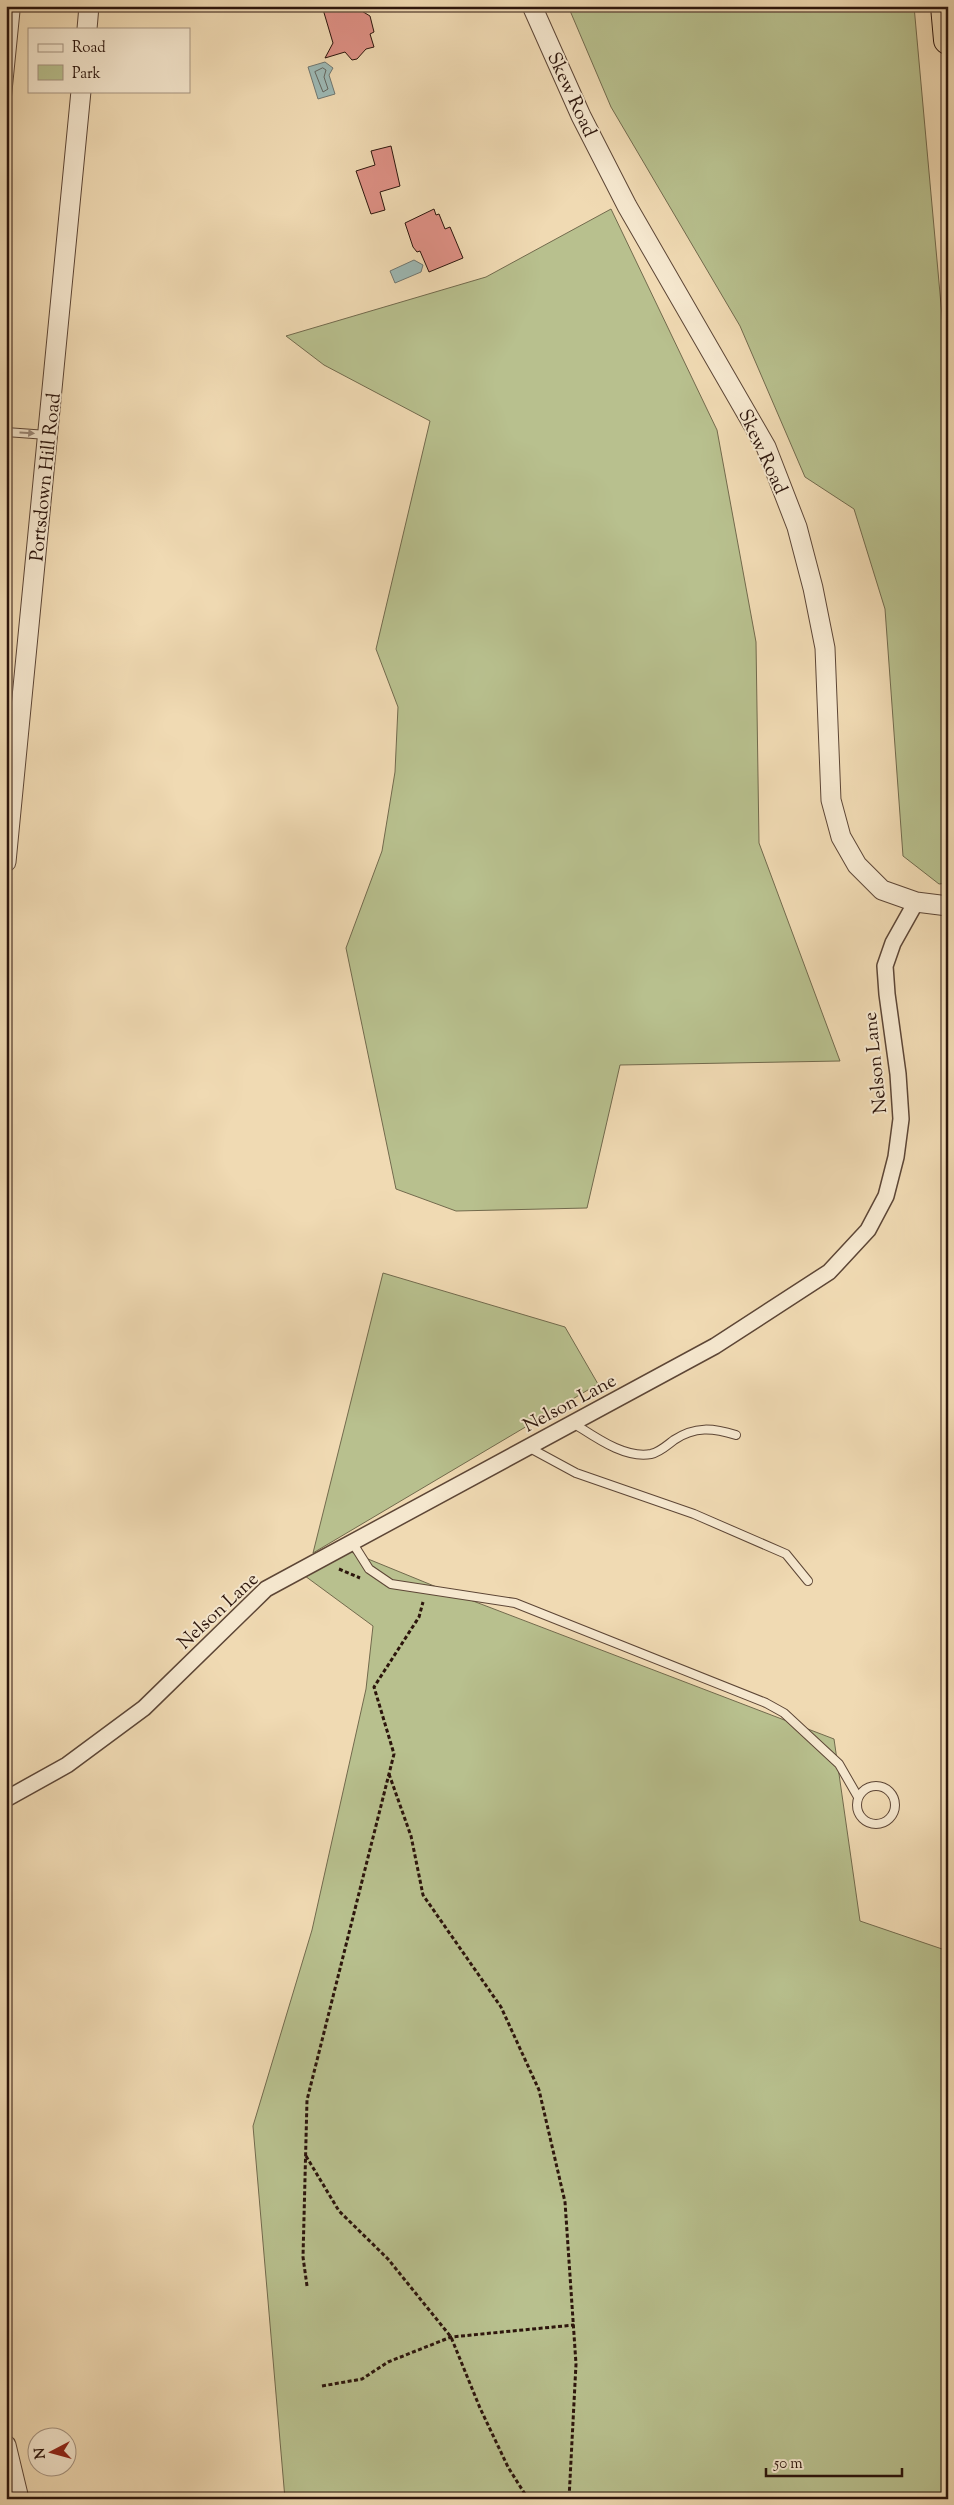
<svg xmlns="http://www.w3.org/2000/svg" width="954" height="2505" font-family="'Sorts Mill Goudy',serif">
<style>
.green{fill:#b8c08e;stroke:#726a4d}
.water{fill:#9db9b5;stroke:#707771}
.lines{fill:none;stroke-linecap:round;stroke-linejoin:round}
.shore{stroke:#646760;stroke-width:1}
.building{fill:#de9085;stroke:#2c150c}
.service-casing{stroke:#5d4636;stroke-width:10}
.minor-casing{stroke:#5d4636;stroke-width:18}
.tertiary-casing{stroke:#5d4636;stroke-width:21}
.motorway-casing{stroke:#2c150c;stroke-width:30}
.path{stroke:#2c150c;stroke-width:3;stroke-dasharray:4 2.5;stroke-linecap:butt}
.service{stroke:#f5e7ce;stroke-width:8}
.minor{stroke:#f5e7ce;stroke-width:15}
.tertiary{stroke:#f5e7ce;stroke-width:19}
.motorway{stroke:#f0dab3;stroke-width:28}
.oneway{fill:#9b8877}
.labels{text-anchor:middle;stroke-width:4;stroke-linejoin:round;paint-order:stroke}
.street-label{font-size:19px;fill:#2c150c;stroke:#f5e7ce}
</style>
<rect width="100%" height="100%" fill="#f0dab3"/>
<filter id="stains"><feTurbulence type="fractalNoise" baseFrequency=".004" numOctaves="4"/><feColorMatrix values="0 0 0 0 .2 0 0 0 0 .09 0 0 0 0 .02 0 0 0 .5 -.17"/></filter>
<radialGradient id="worn" r=".72"><stop offset=".6" stop-color="#630" stop-opacity="0"/><stop offset="1" stop-color="#630" stop-opacity=".3"/></radialGradient>
<!-- green -->
<g class="green">
<path d="M 568,6 L 914,6 L 948,382 L 948,883 L 939,884 L 903,856 L 885,609 L 854,509 L 805,477 L 740,326 L 611,107 Z"/>
<path d="M 611,209 L 717,430 L 756,642 L 759,843 L 840,1061 L 620,1065 L 587,1208 L 456,1211 L 396,1189 L 346,948 L 382,851 L 395,772 L 398,707 L 376,649 L 430,421 L 324,365 L 286,336 L 486,277 Z"/>
<path d="M 383,1273 L 565,1327 L 598,1384 L 313,1553 Z"/>
<path d="M 351,1552 L 439,1588 L 834,1739 L 860,1921 L 948,1951 L 948,2499 L 285,2499 L 253,2126 L 312,1930 L 366,1689 L 373,1626 L 305,1576 Z"/>
</g>
<!-- water -->
<g class="water">
<path d="M 325,62 L 333,68 L 329,75 L 335,94 L 318,99 L 308,67 Z"/>
<path d="M 414,260 L 423,265 L 421,272 L 395,283 L 390,271 Z"/>
</g>
<g class="lines">
<!-- shore -->
<path class="shore" d="M 323,68 L 326,70 L 324,77 L 328,89 L 323,92 L 315,72 Z"/>
</g>
<!-- building -->
<g class="building">
<path d="M 322,6 L 345,6 L 360,10 L 370,16 L 374,32 L 370,34 L 374,47 L 366,49 L 357,59 L 352,60 L 345,52 L 325,58 L 333,43 Z"/>
<path d="M 391,146 L 400,186 L 380,192 L 385,210 L 371,214 L 356,171 L 375,165 L 371,151 Z"/>
<path d="M 434,209 L 436,215 L 439,214 L 445,229 L 450,227 L 463,258 L 429,272 L 420,251 L 417,252 L 413,247 L 405,223 Z"/>
</g>
<g class="lines">
<defs>
<g id="service">
<path d="M 6,106 L 16,6"/>
<path d="M 6,432 L 47,435"/>
<path d="M 573,1423 C 594,1436 624,1459 651,1454 C 660,1452 666,1446 674,1440 C 695,1426 713,1428 736,1435"/>
<path d="M 528,1447 L 576,1473 L 694,1514 L 786,1554 L 808,1581"/>
<path d="M 352,1542 L 369,1569 L 391,1584 L 515,1603 L 766,1703 L 784,1713 L 839,1764 L 858,1797"/>
<circle cx="876" cy="1805" r="19"/>
</g>
<path id="minor" d="M 6,1799 L 67,1765 L 144,1708 L 266,1589 L 715,1346 L 829,1272 L 868,1230 L 886,1196 L 896,1157 L 901,1119 L 898,1074 L 887,994 L 885,966 L 893,943 L 916,902"/>
<g id="tertiary">
<path d="M 532,6 L 581,116 L 627,206 L 766,447 L 797,527 L 813,588 L 825,648 L 831,800 L 841,837 L 857,865 L 882,890 L 916,902 L 948,906"/>
<path d="M 87,29 L 89,6"/>
<path d="M 6,862 L 81,91"/>
<path d="M 6,2445 L 19,2499"/>
</g>
<path id="motorway" d="M 945,6 L 948,40"/>
</defs>
<!-- service casing -->
<use href="#service" class="service-casing"/>
<!-- minor casing -->
<use href="#minor" class="minor-casing"/>
<!-- tertiary casing -->
<use href="#tertiary" class="tertiary-casing"/>
<!-- motorway casing -->
<use href="#motorway" class="motorway-casing"/>
<!-- path -->
<g class="path">
<path d="M 339,1569 L 360,1578"/>
<path d="M 389,1774 L 411,1836 L 423,1895 L 501,2007 L 539,2090 L 565,2202 L 576,2364 L 569,2499"/>
<path d="M 306,2156 L 339,2211 L 388,2259 L 451,2337 L 480,2408 L 508,2467 L 528,2499"/>
<path d="M 307,2286 L 303,2257 L 307,2100 L 394,1754 L 374,1687 L 419,1617 L 423,1602"/>
<path d="M 322,2386 L 362,2379 L 388,2362 L 451,2337 L 574,2325"/>
</g>
<!-- service -->
<use href="#service" class="service"/>
<!-- minor -->
<use href="#minor" class="minor"/>
<!-- tertiary -->
<use href="#tertiary" class="tertiary"/>
<!-- motorway -->
<use href="#motorway" class="motorway"/>
</g>
<!-- one-way arrows -->
<defs><path id="oneway-solid" d="M-6-.8H1V-3.2L6.5 0L1 3.2V.8H-6Z" transform="scale(1.25)"/></defs>
<use class="oneway" href="#oneway-solid" transform="translate(27 433) rotate(4)"/>
<g class="labels">
<!-- street labels -->
<g class="street-label">
<text transform="translate(573 94) rotate(65)" y="7">Skew Road</text>
<text transform="translate(764 451) rotate(65)" y="7">Skew Road</text>
<text transform="translate(44 477) rotate(-84)" y="7">Portsdown Hill Road</text>
<text transform="translate(874 1063) rotate(-96)" y="7">Nelson Lane</text>
<text transform="translate(569 1402) rotate(-28)" y="7">Nelson Lane</text>
<text transform="translate(217 1610) rotate(-43)" y="7">Nelson Lane</text>
</g>
</g>
<!-- margin -->
<rect width="954" height="2505" fill="none" stroke="#f0dab3" stroke-width="25"/>
<rect x="8" y="8" width="939" height="2490" fill="none" stroke="#2c150c" stroke-width="2.5"/>
<rect x="12" y="12" width="929" height="2480" fill="none" stroke="#2c150c"/>
<!-- legend -->
<rect x="28" y="28" width="162" height="65" fill="#f5e7ce" stroke="#a59380"/>
<rect x="38" y="44" width="25" height="8" fill="#f5e7ce" stroke="#a59380"/>
<text x="72" y="52" font-size="15" fill="#2c150c">Road</text>
<rect x="38" y="65" width="25" height="15" fill="#b8c08e" stroke="#a59380"/>
<text x="72" y="78" font-size="15" fill="#2c150c">Park</text>
<!-- north arrow -->
<g transform="translate(52 2452) rotate(264)"><circle r="24" fill="#f5e7ce" stroke="#a59380"/>
<path d="M0-4L9 19L0 12L-9 19Z" fill="#8f2418"/>
<text y="-8" font-size="14" font-weight="bold" text-anchor="middle" fill="#2c150c">N</text>
</g>
<!-- scale -->
<path d="M766 2468v8h136v-8" fill="none" stroke="#2c150c" stroke-width="2.5"/>
<text x="774" y="2468" font-size="15" fill="#2c150c" stroke="#f5e7ce" stroke-width="4" paint-order="stroke">50 m</text>
<rect width="100%" height="100%" filter="url(#stains)"/>
<rect width="100%" height="100%" fill="url(#worn)"/>
</svg>
